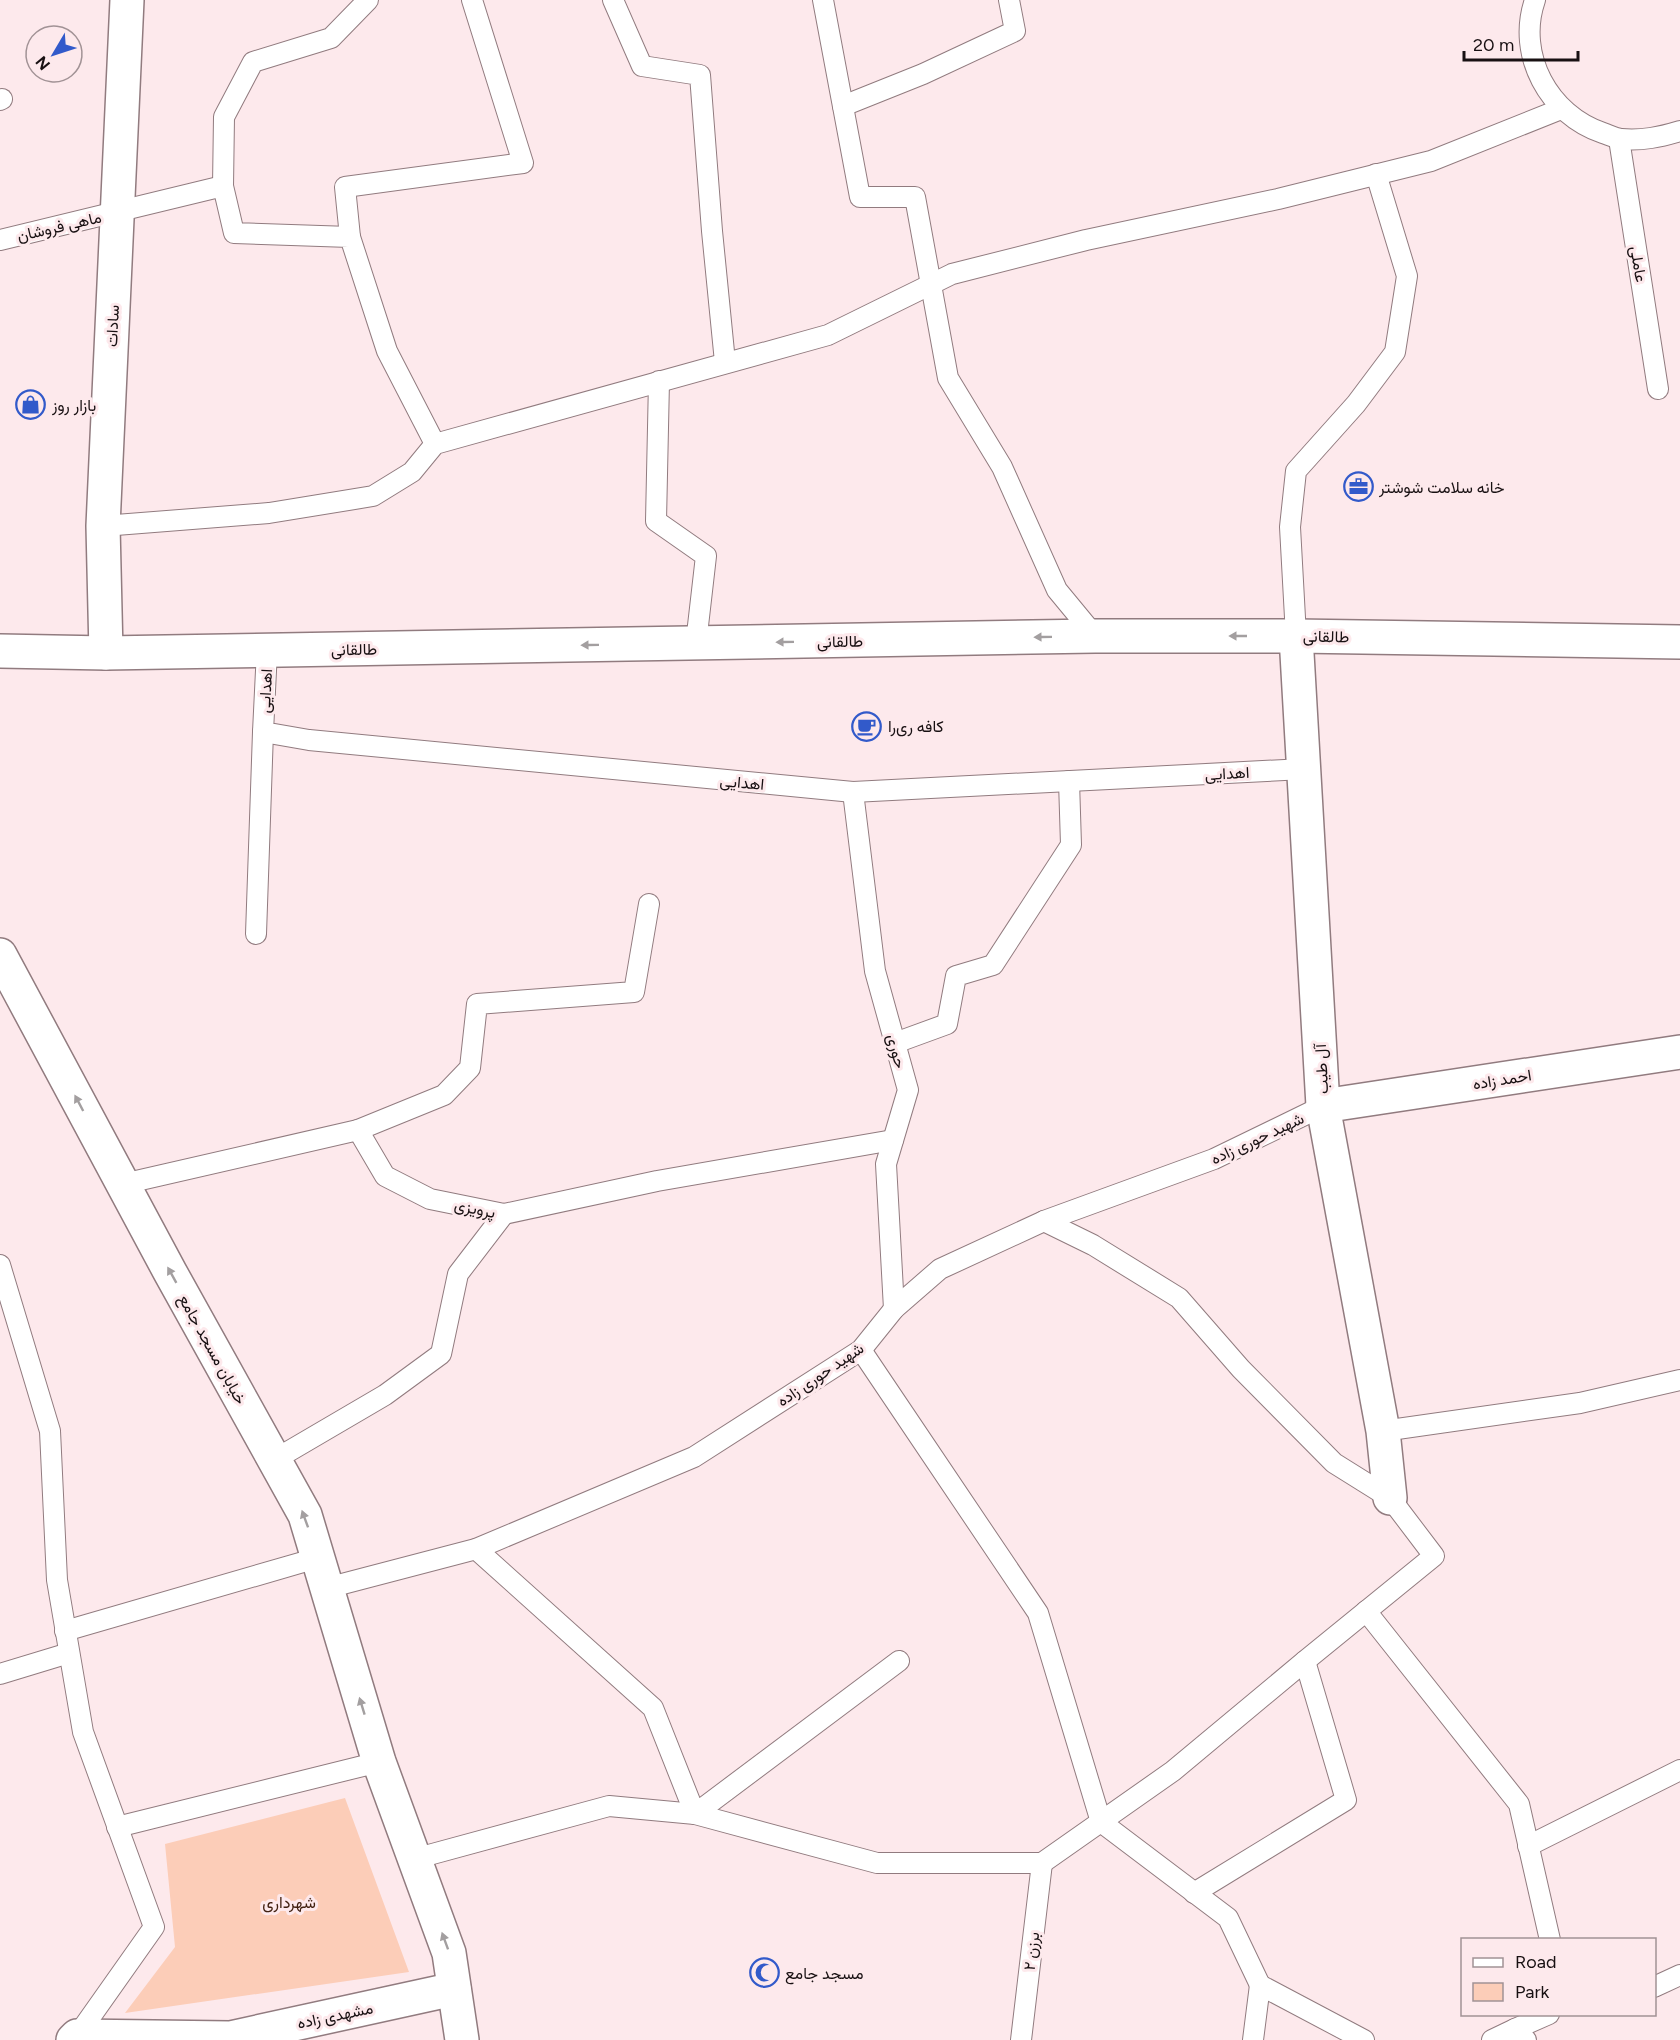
<svg xmlns="http://www.w3.org/2000/svg" width="1680" height="2040" font-family="Figtree,Vazirmatn,sans-serif">
<style>
.green{fill:#fccdb8}
.lines{fill:none;stroke-linecap:round;stroke-linejoin:round}
.lane-casing{stroke:#917b7f;stroke-width:22}
.street-casing{stroke:#917b7f;stroke-width:36}
.secondary-casing{stroke:#917b7f;stroke-width:36}
.lane{stroke:#fff;stroke-width:20}
.street{stroke:#fff;stroke-width:33}
.secondary{stroke:#fff;stroke-width:33}
.oneway{fill:#a39fa0}
.labels{text-anchor:middle;stroke-width:6;stroke-linejoin:round;paint-order:stroke}
.street-label{font-size:16px;fill:#181012;stroke:#fde9ec}
.poi-label{font-size:16px;fill:#181012;stroke:#fde9ec;text-anchor:start}
.park-label{font-size:16px;fill:#412010;stroke:#fde9ec}
</style>
<rect width="100%" height="100%" fill="#fde9ec"/>
<!-- green -->
<path class="green" d="M 345,1798 L 409,1972 L 125,2013 L 175,1947 L 165,1844 Z"/>
<g class="lines">
<defs>
<g id="lane">
<path d="M 613,0 L 642,66 L 700,75 L 712,231 L 725,362"/>
<path d="M 823,0 L 860,197 L 915,197 L 948,378 L 1002,467 L 1057,590 L 1095,636"/>
<path d="M 1535,0 C 1516,55 1549,115 1603,133 C 1609,135 1615,138 1621,139 C 1642,141 1660,137 1680,131"/>
<path d="M 0,100 L 2,99"/>
<path d="M 843,106 L 923,74 L 1015,31 L 1009,0"/>
<path d="M 1619,139 L 1658,389"/>
<path d="M 223,186 L 224,117 L 253,62 L 331,38 L 368,0"/>
<path d="M 350,237 L 345,187 L 523,163 L 472,0"/>
<path d="M 0,240 L 223,186 L 234,233 L 350,237 L 387,351 L 435,444"/>
<path d="M 659,381 L 656,521 L 706,556 L 696,643"/>
<path d="M 103,526 L 269,513 L 373,496 L 412,472 L 435,444 L 828,335 L 952,274 L 1086,240 L 1278,199 L 1431,161 L 1561,109"/>
<path d="M 1296,636 L 1290,527 L 1296,471 L 1356,404 L 1395,352 L 1407,276 L 1376,174"/>
<path d="M 267,650 L 263,732 L 309,740 L 853,792 L 1304,769"/>
<path d="M 853,792 L 875,971 L 908,1090 L 886,1164 L 894,1309"/>
<path d="M 256,934 L 263,732"/>
<path d="M 895,1043 L 947,1024 L 956,976 L 993,965 L 1071,845 L 1069,781"/>
<path d="M 358,1130 L 444,1095 L 470,1068 L 477,1004 L 634,992 L 649,904"/>
<path d="M 123,1184 L 358,1130 L 385,1176 L 430,1199 L 504,1214 L 657,1181 L 893,1140"/>
<path d="M 0,1265 L 50,1431 L 57,1580 L 83,1732 L 154,1927 L 77,2036"/>
<path d="M 861,1350 L 1038,1613 L 1101,1822 L 1228,1918 L 1260,1985"/>
<path d="M 1383,1431 L 1580,1403 L 1680,1380"/>
<path d="M 274,1460 L 385,1395 L 441,1354 L 458,1274 L 504,1214"/>
<path d="M 476,1549 L 653,1708 L 695,1814 L 899,1661"/>
<path d="M 327,1588 L 476,1549 L 694,1457 L 861,1350 L 894,1309 L 940,1269 L 1044,1221 L 1214,1159 L 1323,1106"/>
<path d="M 1366,1611 L 1519,1804 L 1550,1940"/>
<path d="M 65,1631 L 317,1558"/>
<path d="M 0,1674 L 69,1653"/>
<path d="M 117,1827 L 379,1762"/>
<path d="M 1528,1846 L 1680,1770"/>
<path d="M 414,1859 L 609,1806 L 695,1814 L 877,1863 L 1042,1863"/>
<path d="M 1042,1863 L 1173,1771 L 1305,1661 L 1434,1556 L 1390,1498 L 1334,1463 L 1241,1369 L 1179,1298 L 1093,1245 L 1044,1221"/>
<path d="M 1194,1893 L 1346,1800 L 1305,1661"/>
<path d="M 1654,1987 L 1680,1975"/>
<path d="M 1021,2040 L 1042,1863"/>
<path d="M 1253,2040 L 1260,1985 L 1364,2040"/>
<path d="M 1492,2040 L 1515,2029"/>
<path d="M 1526,2040 L 1515,2029 L 1549,2014"/>
</g>
<g id="street">
<path d="M 1296,636 L 1323,1106 L 1383,1431 L 1390,1498"/>
<path d="M 0,955 L 170,1272 L 305,1515 L 379,1762 L 449,1953 L 462,2040"/>
<path d="M 1323,1106 L 1680,1052"/>
<path d="M 73,2040 L 77,2036 L 230,2038 L 454,1989"/>
</g>
<g id="secondary">
<path d="M 0,651 L 106,653 L 1095,636 L 1296,636 L 1680,642"/>
<path d="M 106,653 L 103,526 L 127,0"/>
</g>
</defs>
<!-- lane casing -->
<use href="#lane" class="lane-casing"/>
<!-- street casing -->
<use href="#street" class="street-casing"/>
<!-- secondary casing -->
<use href="#secondary" class="secondary-casing"/>
<!-- lane -->
<use href="#lane" class="lane"/>
<!-- street -->
<use href="#street" class="street"/>
<!-- secondary -->
<use href="#secondary" class="secondary"/>
</g>
<!-- one-way arrows -->
<defs><path id="oneway-solid" d="M-6-.8H1V-3.2L6.5 0L1 3.2V.8H-6Z" transform="scale(1.5)"/></defs>
<g class="oneway">
<use href="#oneway-solid" transform="translate(1238 636) rotate(180)"/>
<use href="#oneway-solid" transform="translate(1043 637) rotate(179)"/>
<use href="#oneway-solid" transform="translate(785 642) rotate(179)"/>
<use href="#oneway-solid" transform="translate(590 645) rotate(179)"/>
<use href="#oneway-solid" transform="translate(79 1103) rotate(-118)"/>
<use href="#oneway-solid" transform="translate(172 1275) rotate(-119)"/>
<use href="#oneway-solid" transform="translate(305 1519) rotate(-110)"/>
<use href="#oneway-solid" transform="translate(362 1706) rotate(-107)"/>
<use href="#oneway-solid" transform="translate(445 1941) rotate(-110)"/>
</g>
<!-- icons -->
<defs>
<symbol id="shop-ring" viewBox="-11 -11 22 22"><circle r="9.5" fill="#fde9ec" stroke="#325aca" stroke-width="1.5"/><path d="M-5-2.5h2.3a2.7 3.5 0 0 1 5.4 0H5L5.5 6h-11ZM-1.5-2.5h3a1.5 2.3 0 0 0-3 0Z" fill="#325aca"/></symbol>
<symbol id="office-ring" viewBox="-11 -11 22 22"><circle r="9.5" fill="#fde9ec" stroke="#325aca" stroke-width="1.5"/><path d="M-6-3h4V-5.5h4V-3h4V5H-6ZM-1-4.5V-3h2v-1.5ZM-6 0V1H6V0Z" fill="#325aca"/></symbol>
<symbol id="cafe-ring" viewBox="-11 -11 22 22"><circle r="9.5" fill="#fde9ec" stroke="#325aca" stroke-width="1.5"/><path d="M-5.5-4.5H6V0H3Q3 3.5 0 3.5H-2.5Q-5.5 3.5-5.5 0ZM3-3.2v2h1.7v-2ZM-6 4.5H4V6H-6Z" fill="#325aca"/></symbol>
<symbol id="mosque-ring" viewBox="-11 -11 22 22"><circle r="9.5" fill="#fde9ec" stroke="#325aca" stroke-width="1.5"/><path d="M3.5-4.9A6 6 0 1 0 3.5 4.9A5 5 0 1 1 3.5-4.9Z" fill="#325aca"/></symbol>
</defs>
<g fill-rule="evenodd">
<use href="#shop-ring" x="14" y="388" width="33" height="33"/>
<use href="#office-ring" x="1342" y="470" width="33" height="33"/>
<use href="#cafe-ring" x="850" y="710" width="33" height="33"/>
<use href="#mosque-ring" x="748" y="1956" width="33" height="33"/>
</g>
<g class="labels">
<!-- street labels -->
<g class="street-label">
<text transform="translate(59 226) rotate(-13)" y="6">ماهی فروشان</text>
<text transform="translate(1639 264) rotate(81)" y="6">عاملی</text>
<text transform="translate(112 326) rotate(-87)" y="6">سادات</text>
<text transform="translate(1326 636) rotate(1)" y="6">طالقانی</text>
<text transform="translate(840 641) rotate(-1)" y="6">طالقانی</text>
<text transform="translate(354 649) rotate(-1)" y="6">طالقانی</text>
<text transform="translate(265 691) rotate(-87)" y="6">اهدایی</text>
<text transform="translate(1227 773) rotate(-3)" y="6">اهدایی</text>
<text transform="translate(742 782) rotate(5)" y="6">اهدایی</text>
<text transform="translate(897 1051) rotate(75)" y="6">حوری</text>
<text transform="translate(1321 1069) rotate(-93)" y="6">آل طیب</text>
<text transform="translate(1502 1079) rotate(-9)" y="6">احمد زاده</text>
<text transform="translate(1257 1138) rotate(-25)" y="6">شهید حوری زاده</text>
<text transform="translate(475 1208) rotate(12)" y="6">پرویزی</text>
<text transform="translate(213 1349) rotate(61)" y="6">خیابان مسجد جامع</text>
<text transform="translate(820 1374) rotate(-34)" y="6">شهید حوری زاده</text>
<text transform="translate(1031 1951) rotate(-83)" y="6">برزن ۲</text>
<text transform="translate(335 2015) rotate(-12)" y="6">مشهدی زاده</text>
</g>
<!-- poi labels -->
<g class="poi-label">
<text x="52" y="411">بازار روز</text>
<text x="1379" y="493">خانه سلامت شوشتر</text>
<text x="888" y="732">کافه‌ ری‌را</text>
<text x="785" y="1979">مسجد جامع</text>
</g>
<!-- park labels -->
<g class="park-label">
<text x="289" y="1908">شهرداری</text>
</g>
</g>
<!-- legend -->
<rect x="1461" y="1938" width="195" height="78" fill="#fde9ec" stroke="#a19295" stroke-width="1.5"/>
<rect x="1473" y="1958" width="30" height="9" fill="#ffffff" stroke="#a19295" stroke-width="1.5"/>
<text x="1515" y="1968" font-size="18" fill="#181012">Road</text>
<rect x="1473" y="1983" width="30" height="18" fill="#fccdb8" stroke="#a19295" stroke-width="1.5"/>
<text x="1515" y="1998" font-size="18" fill="#181012">Park</text>
<!-- north arrow -->
<g transform="translate(54 54) rotate(231)"><circle r="28" fill="#fde9ec" stroke="#a19295" stroke-width="1.5"/>
<path d="M0-4.5L10 22L0 15L-10 22Z" fill="#325aca"/>
<text y="-9" font-size="16" font-weight="bold" text-anchor="middle" fill="#181012">N</text>
</g>
<!-- scale -->
<path d="M1464 51v9h114v-9" fill="none" stroke="#181012" stroke-width="3"/>
<text x="1473" y="51" font-size="18" fill="#181012" stroke="#fde9ec" stroke-width="4.5" paint-order="stroke">20 m</text>
</svg>
